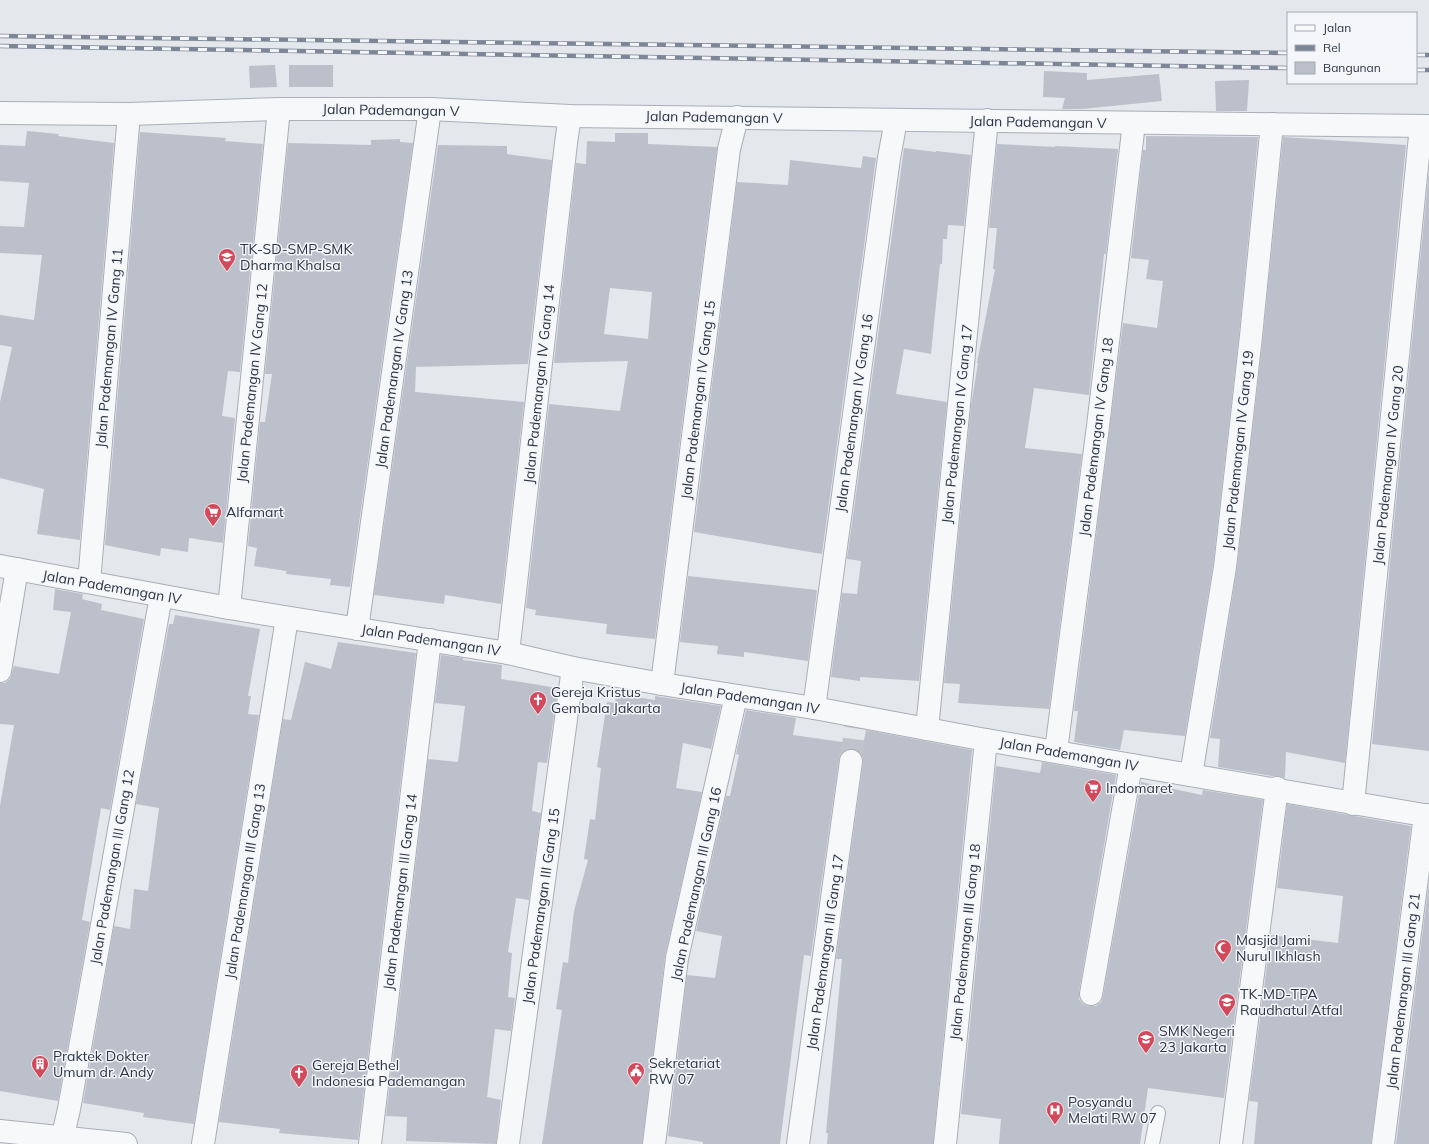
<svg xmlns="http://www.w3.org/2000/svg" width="1429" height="1144" font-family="Mulish,sans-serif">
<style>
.building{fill:#bbc0ca;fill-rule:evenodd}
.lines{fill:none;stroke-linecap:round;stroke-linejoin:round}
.minor-tunnel{stroke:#bfc3cb;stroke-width:22;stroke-dasharray:22 11;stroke-linecap:butt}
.service-casing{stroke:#a9aeb7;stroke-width:16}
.minor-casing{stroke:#a9aeb7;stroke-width:24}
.tertiary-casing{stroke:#a9aeb7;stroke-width:24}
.service{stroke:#f7f8fa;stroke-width:14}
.minor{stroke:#f7f8fa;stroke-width:22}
.tertiary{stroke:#f7f8fa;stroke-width:22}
.rail-casing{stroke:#7d8696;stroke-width:4.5}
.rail{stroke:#f4f6f9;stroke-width:3;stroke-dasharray:9;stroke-linecap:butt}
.labels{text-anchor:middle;stroke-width:3;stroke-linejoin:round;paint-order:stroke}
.street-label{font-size:14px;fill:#2b3445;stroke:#f4f6f9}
.poi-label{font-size:14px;fill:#2b3445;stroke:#f4f6f9;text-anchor:start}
</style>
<rect width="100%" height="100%" fill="#e4e7ec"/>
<!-- building -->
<g class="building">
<path d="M 275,65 L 277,87 L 250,88 L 249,66 Z"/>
<rect x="289" y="65" width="44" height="22"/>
<path d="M 1044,71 L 1087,73 L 1087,80 L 1159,74 L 1162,101 L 1082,109 L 1062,109 L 1065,98 L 1043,97 Z"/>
<path d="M 1249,80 L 1247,111 L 1216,111 L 1215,81 Z"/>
<path d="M 27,131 L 59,134 L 58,136 L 114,143 L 80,540 L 37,534 L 44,489 L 0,478 L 0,402 L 12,347 L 0,345 L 0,315 L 34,320 L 42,255 L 0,253 L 0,226 L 24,227 L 29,183 L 0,181 L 0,145 L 25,146 Z"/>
<path d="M 140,132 L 226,138 L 225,141 L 263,144 L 240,372 L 228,371 L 222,416 L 235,418 L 223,543 L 189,538 L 188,552 L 161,548 L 160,556 L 105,545 Z"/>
<path d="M 615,133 L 648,133 L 648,144 L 717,147 L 655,639 L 606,634 L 607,624 L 535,615 L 536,610 L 526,608 L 549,404 L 620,411 L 628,361 L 554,363 L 576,163 L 586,164 L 587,141 L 615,142 ZM 610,288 L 652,292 L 648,339 L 604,334 Z"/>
<path d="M 1146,136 L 1258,137 L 1239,335 L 1213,565 L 1185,736 L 1124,730 L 1120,750 L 1074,742 L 1078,711 L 1074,711 L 1123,323 L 1157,328 L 1163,281 L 1146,279 L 1149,260 L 1131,258 L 1143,150 L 1146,150 Z"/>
<path d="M 1283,137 L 1406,145 L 1345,763 L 1286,752 L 1285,778 L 1279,776 L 1272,776 L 1218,767 L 1220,739 L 1210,738 L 1237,568 L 1263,337 Z"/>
<path d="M 400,139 L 400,142 L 413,143 L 350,587 L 330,585 L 331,579 L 286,574 L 286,571 L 254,566 L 257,548 L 248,546 L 260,422 L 265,422 L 272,374 L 265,374 L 288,143 L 371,145 L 371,140 Z"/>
<path d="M 997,144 L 1055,147 L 1055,146 L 1118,149 L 1106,254 L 1104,254 L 1089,395 L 1034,388 L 1025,448 L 1082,454 L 1049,709 L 958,703 L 960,684 L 944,683 L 971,406 L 978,363 L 977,363 L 995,269 L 993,269 L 997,228 L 989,228 Z"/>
<path d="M 438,145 L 507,146 L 507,154 L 552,160 L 528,364 L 416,367 L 415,392 L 524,402 L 501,604 L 445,595 L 444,604 L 374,595 Z"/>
<path d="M 904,148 L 936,152 L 936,151 L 971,155 L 964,226 L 948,225 L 947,239 L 943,239 L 942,264 L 940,264 L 931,354 L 904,349 L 896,394 L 947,402 L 919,681 L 860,677 L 860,681 L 831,677 L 842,593 L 857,594 L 861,561 L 847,559 Z"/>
<path d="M 863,156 L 876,158 L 822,554 L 694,532 L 737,182 L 788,185 L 790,160 L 861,168 Z"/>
<path d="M 1429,171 L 1429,751 L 1372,744 Z"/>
<path d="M 688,576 L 817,590 L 808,661 L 744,652 L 744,657 L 717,654 L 718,646 L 680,642 Z"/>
<path d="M 55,589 L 83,594 L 82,599 L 102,604 L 101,610 L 144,619 L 110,810 L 101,808 L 82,920 L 90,922 L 58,1101 L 0,1091 L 0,806 L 14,725 L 0,724 L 0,683 L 5,683 L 10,679 L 14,666 L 59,674 L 71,612 L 53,610 Z"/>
<path d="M 175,615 L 260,629 L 248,696 L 251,696 L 248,714 L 259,715 L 194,1124 L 143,1117 L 144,1113 L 83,1103 L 114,926 L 130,929 L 134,889 L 148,891 L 159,808 L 136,804 L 169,624 L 173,624 Z"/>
<path d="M 338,642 L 416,653 L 358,1140 L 279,1133 L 280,1129 L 219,1122 L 283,719 L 291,720 L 305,662 L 331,669 Z"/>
<path d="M 441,655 L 463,658 L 463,660 L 502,665 L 501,679 L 558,688 L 547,763 L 538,762 L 532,811 L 541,813 L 529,900 L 516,898 L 508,952 L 512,953 L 508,997 L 515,998 L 511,1031 L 495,1029 L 487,1097 L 501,1100 L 496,1144 L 406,1141 L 407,1117 L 386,1116 L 428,759 L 458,762 L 465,706 L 435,703 Z"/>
<path d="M 616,694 L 655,700 L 655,696 L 721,706 L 711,749 L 683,743 L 676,788 L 702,792 L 665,956 L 642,1144 L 542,1144 L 562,1010 L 556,1009 L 563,962 L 568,963 L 574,911 L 588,860 L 584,859 L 590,819 L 595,820 L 601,768 L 597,767 L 607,702 L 615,703 Z"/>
<path d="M 746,710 L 796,718 L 793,735 L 863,745 L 866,730 L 972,750 L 933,1144 L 827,1144 L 828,1133 L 826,1133 L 842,959 L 836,959 L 863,763 L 863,757 L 859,751 L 852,749 L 846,750 L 841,753 L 839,759 L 811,956 L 804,955 L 780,1144 L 703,1144 L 703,1142 L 668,1136 L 687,975 L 715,978 L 722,936 L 696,931 L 726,796 L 730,796 L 739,755 L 736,754 Z"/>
<path d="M 1042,762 L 1116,775 L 1079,992 L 1079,999 L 1083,1004 L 1088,1006 L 1096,1006 L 1101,1002 L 1103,996 L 1141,782 L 1202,795 L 1203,790 L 1263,800 L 1224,1098 L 1148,1088 L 1140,1144 L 999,1144 L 1001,1119 L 961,1114 L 996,766 L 1040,773 Z"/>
<path d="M 1287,804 L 1411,826 L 1371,1144 L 1254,1144 L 1258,1102 L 1249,1101 L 1271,935 L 1338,943 L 1343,896 L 1277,888 Z"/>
<path d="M 1429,882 L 1429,1144 L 1396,1144 Z"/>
</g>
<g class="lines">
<!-- minor-tunnel -->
<path class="minor-tunnel" d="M 851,761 L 857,715"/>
<defs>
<path id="service" d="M 1152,1144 L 1158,1113"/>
<g id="minor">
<path d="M 0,113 L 129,114 L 279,109 L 430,109 L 570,116 L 1429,126"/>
<path d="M 89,582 L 129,114"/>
<path d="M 229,608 L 279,109"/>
<path d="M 357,629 L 430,109"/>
<path d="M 508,653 L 566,143 L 570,116"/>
<path d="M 0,671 L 17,569"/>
<path d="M 662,684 L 729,149 L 737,117"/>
<path d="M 814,708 L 889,158 L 896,120"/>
<path d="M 927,729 L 987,120"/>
<path d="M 1056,751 L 1098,426 L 1134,123"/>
<path d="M 1191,775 L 1225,567 L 1251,336 L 1272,124"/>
<path d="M 1353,804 L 1421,126"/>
<path d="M 1091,994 L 1131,765"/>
<path d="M 0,1131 L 126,1144"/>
<path d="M 61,1144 L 69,1109 L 161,596"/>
<path d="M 203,1144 L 287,618"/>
<path d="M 370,1144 L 430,640"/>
<path d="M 508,1144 L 573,668"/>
<path d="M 654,1144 L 677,958 L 736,696"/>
<path d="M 798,1144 L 851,761"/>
<path d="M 945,1144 L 986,740"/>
<path d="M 1231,1144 L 1277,788"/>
<path d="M 1383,1144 L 1425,815"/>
</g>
<path id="tertiary" d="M 0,566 L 229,608 L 508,653 L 573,668 L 662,684 L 814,708 L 986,740 L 1429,816"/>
</defs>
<!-- service casing -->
<use href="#service" class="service-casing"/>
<!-- minor casing -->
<use href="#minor" class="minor-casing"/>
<!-- tertiary casing -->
<use href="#tertiary" class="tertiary-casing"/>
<!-- service -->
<use href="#service" class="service"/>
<!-- minor -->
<use href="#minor" class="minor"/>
<!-- tertiary -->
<use href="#tertiary" class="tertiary"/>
<defs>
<g id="rail">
<path d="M 0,36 L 1288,53"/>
<path d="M 0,46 L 1288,68"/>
<path d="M 1416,55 L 1429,55"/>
<path d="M 1416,70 L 1429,70"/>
</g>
</defs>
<!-- rail casing -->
<use href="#rail" class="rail-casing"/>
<!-- rail -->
<use href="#rail" class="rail"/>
</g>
<!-- icons -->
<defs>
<symbol id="school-pin" viewBox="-11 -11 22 30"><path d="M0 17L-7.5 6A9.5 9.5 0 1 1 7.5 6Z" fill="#d1495b" stroke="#f4f6f9"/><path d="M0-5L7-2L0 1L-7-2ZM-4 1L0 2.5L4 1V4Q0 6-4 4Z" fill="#fff"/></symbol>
<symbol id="supermarket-pin" viewBox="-11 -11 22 30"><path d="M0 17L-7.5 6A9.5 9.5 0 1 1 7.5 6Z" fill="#d1495b" stroke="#f4f6f9"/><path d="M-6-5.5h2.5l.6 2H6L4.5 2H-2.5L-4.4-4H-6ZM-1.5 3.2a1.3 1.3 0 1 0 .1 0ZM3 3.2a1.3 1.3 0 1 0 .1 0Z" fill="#fff"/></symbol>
<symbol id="church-pin" viewBox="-11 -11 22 30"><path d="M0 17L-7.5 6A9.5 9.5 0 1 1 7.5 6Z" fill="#d1495b" stroke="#f4f6f9"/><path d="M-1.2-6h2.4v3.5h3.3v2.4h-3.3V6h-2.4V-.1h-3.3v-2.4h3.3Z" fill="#fff"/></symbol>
<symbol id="mosque-pin" viewBox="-11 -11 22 30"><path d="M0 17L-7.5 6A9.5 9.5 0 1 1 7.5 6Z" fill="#d1495b" stroke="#f4f6f9"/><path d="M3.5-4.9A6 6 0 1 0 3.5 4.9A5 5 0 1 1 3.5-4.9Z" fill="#fff"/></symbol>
<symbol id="building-pin" viewBox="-11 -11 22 30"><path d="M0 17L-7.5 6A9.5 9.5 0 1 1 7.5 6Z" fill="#d1495b" stroke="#f4f6f9"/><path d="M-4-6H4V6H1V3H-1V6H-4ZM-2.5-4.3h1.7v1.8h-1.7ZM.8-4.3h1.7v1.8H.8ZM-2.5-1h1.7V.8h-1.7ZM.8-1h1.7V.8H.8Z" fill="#fff"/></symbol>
<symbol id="civic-pin" viewBox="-11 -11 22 30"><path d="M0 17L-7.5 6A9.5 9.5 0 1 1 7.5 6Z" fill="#d1495b" stroke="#f4f6f9"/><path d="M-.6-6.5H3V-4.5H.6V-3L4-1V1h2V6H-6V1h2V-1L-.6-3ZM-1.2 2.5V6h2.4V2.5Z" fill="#fff"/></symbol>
<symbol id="hospital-pin" viewBox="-11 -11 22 30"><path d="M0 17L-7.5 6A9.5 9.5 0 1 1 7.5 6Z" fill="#d1495b" stroke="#f4f6f9"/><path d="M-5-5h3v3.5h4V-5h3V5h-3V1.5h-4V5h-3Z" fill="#fff"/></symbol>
</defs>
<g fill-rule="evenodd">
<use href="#school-pin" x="217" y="247" width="20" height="27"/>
<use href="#supermarket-pin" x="203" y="502" width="20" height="27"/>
<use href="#church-pin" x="528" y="690" width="20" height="27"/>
<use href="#supermarket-pin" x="1083" y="778" width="20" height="27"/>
<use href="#mosque-pin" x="1213" y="938" width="20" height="27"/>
<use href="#school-pin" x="1217" y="992" width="20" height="27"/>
<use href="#school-pin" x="1136" y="1029" width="20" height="27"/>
<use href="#building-pin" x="30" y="1054" width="20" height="27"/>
<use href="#civic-pin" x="626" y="1061" width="20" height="27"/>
<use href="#church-pin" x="289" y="1063" width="20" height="27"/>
<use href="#hospital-pin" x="1045" y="1100" width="20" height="27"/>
</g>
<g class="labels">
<!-- street labels -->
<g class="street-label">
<text transform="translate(391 110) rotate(1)" y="5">Jalan Pademangan V</text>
<text transform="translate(714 117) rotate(1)" y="5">Jalan Pademangan V</text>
<text transform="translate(1038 122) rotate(1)" y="5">Jalan Pademangan V</text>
<text transform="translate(109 348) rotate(-85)" y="5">Jalan Pademangan IV Gang 11</text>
<text transform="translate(394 369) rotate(-82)" y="5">Jalan Pademangan IV Gang 13</text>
<text transform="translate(252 383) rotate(-84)" y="5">Jalan Pademangan IV Gang 12</text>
<text transform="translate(539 384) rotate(-84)" y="5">Jalan Pademangan IV Gang 14</text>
<text transform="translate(698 400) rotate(-83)" y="5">Jalan Pademangan IV Gang 15</text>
<text transform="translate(854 413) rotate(-82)" y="5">Jalan Pademangan IV Gang 16</text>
<text transform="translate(957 424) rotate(-84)" y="5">Jalan Pademangan IV Gang 17</text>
<text transform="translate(1096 437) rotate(-83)" y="5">Jalan Pademangan IV Gang 18</text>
<text transform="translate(1238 450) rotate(-84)" y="5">Jalan Pademangan IV Gang 19</text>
<text transform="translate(1388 465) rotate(-84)" y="5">Jalan Pademangan IV Gang 20</text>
<text transform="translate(112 587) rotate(10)" y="5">Jalan Pademangan IV</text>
<text transform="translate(431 640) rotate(9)" y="5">Jalan Pademangan IV</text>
<text transform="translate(750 698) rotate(9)" y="5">Jalan Pademangan IV</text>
<text transform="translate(1069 754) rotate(10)" y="5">Jalan Pademangan IV</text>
<text transform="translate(112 867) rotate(-80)" y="5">Jalan Pademangan III Gang 12</text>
<text transform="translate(245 881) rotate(-81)" y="5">Jalan Pademangan III Gang 13</text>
<text transform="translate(696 884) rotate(-78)" y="5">Jalan Pademangan III Gang 16</text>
<text transform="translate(400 892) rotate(-83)" y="5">Jalan Pademangan III Gang 14</text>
<text transform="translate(541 906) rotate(-82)" y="5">Jalan Pademangan III Gang 15</text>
<text transform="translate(965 942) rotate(-84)" y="5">Jalan Pademangan III Gang 18</text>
<text transform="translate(825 952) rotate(-82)" y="5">Jalan Pademangan III Gang 17</text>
<text transform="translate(1403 991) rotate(-83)" y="5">Jalan Pademangan III Gang 21</text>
</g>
<!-- poi labels -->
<g class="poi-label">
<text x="240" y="254">TK-SD-SMP-SMK<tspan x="240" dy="16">Dharma Khalsa</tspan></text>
<text x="226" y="517">Alfamart</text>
<text x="551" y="697">Gereja Kristus<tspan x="551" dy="16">Gembala Jakarta</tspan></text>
<text x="1106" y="793">Indomaret</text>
<text x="1236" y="945">Masjid Jami<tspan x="1236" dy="16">Nurul Ikhlash</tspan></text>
<text x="1240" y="999">TK-MD-TPA<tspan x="1240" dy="16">Raudhatul Atfal</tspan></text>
<text x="1159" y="1036">SMK Negeri<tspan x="1159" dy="16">23 Jakarta</tspan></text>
<text x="53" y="1061">Praktek Dokter<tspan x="53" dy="16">Umum dr. Andy</tspan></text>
<text x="649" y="1068">Sekretariat<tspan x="649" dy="16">RW 07</tspan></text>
<text x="312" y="1070">Gereja Bethel<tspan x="312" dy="16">Indonesia Pademangan</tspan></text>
<text x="1068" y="1107">Posyandu<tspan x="1068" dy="16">Melati RW 07</tspan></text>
</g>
</g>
<!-- legend -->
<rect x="1287" y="12" width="130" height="72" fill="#f4f6f9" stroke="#a4a8b1"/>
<rect x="1295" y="25" width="20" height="6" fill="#f7f8fa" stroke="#a4a8b1"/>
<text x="1323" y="32" font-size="12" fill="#2b3445">Jalan</text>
<rect x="1295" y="45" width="20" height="6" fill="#7d8696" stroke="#a4a8b1"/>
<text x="1323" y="52" font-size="12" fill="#2b3445">Rel</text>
<rect x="1295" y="62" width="20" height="12" fill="#bbc0ca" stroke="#a4a8b1"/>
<text x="1323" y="72" font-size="12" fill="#2b3445">Bangunan</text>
</svg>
